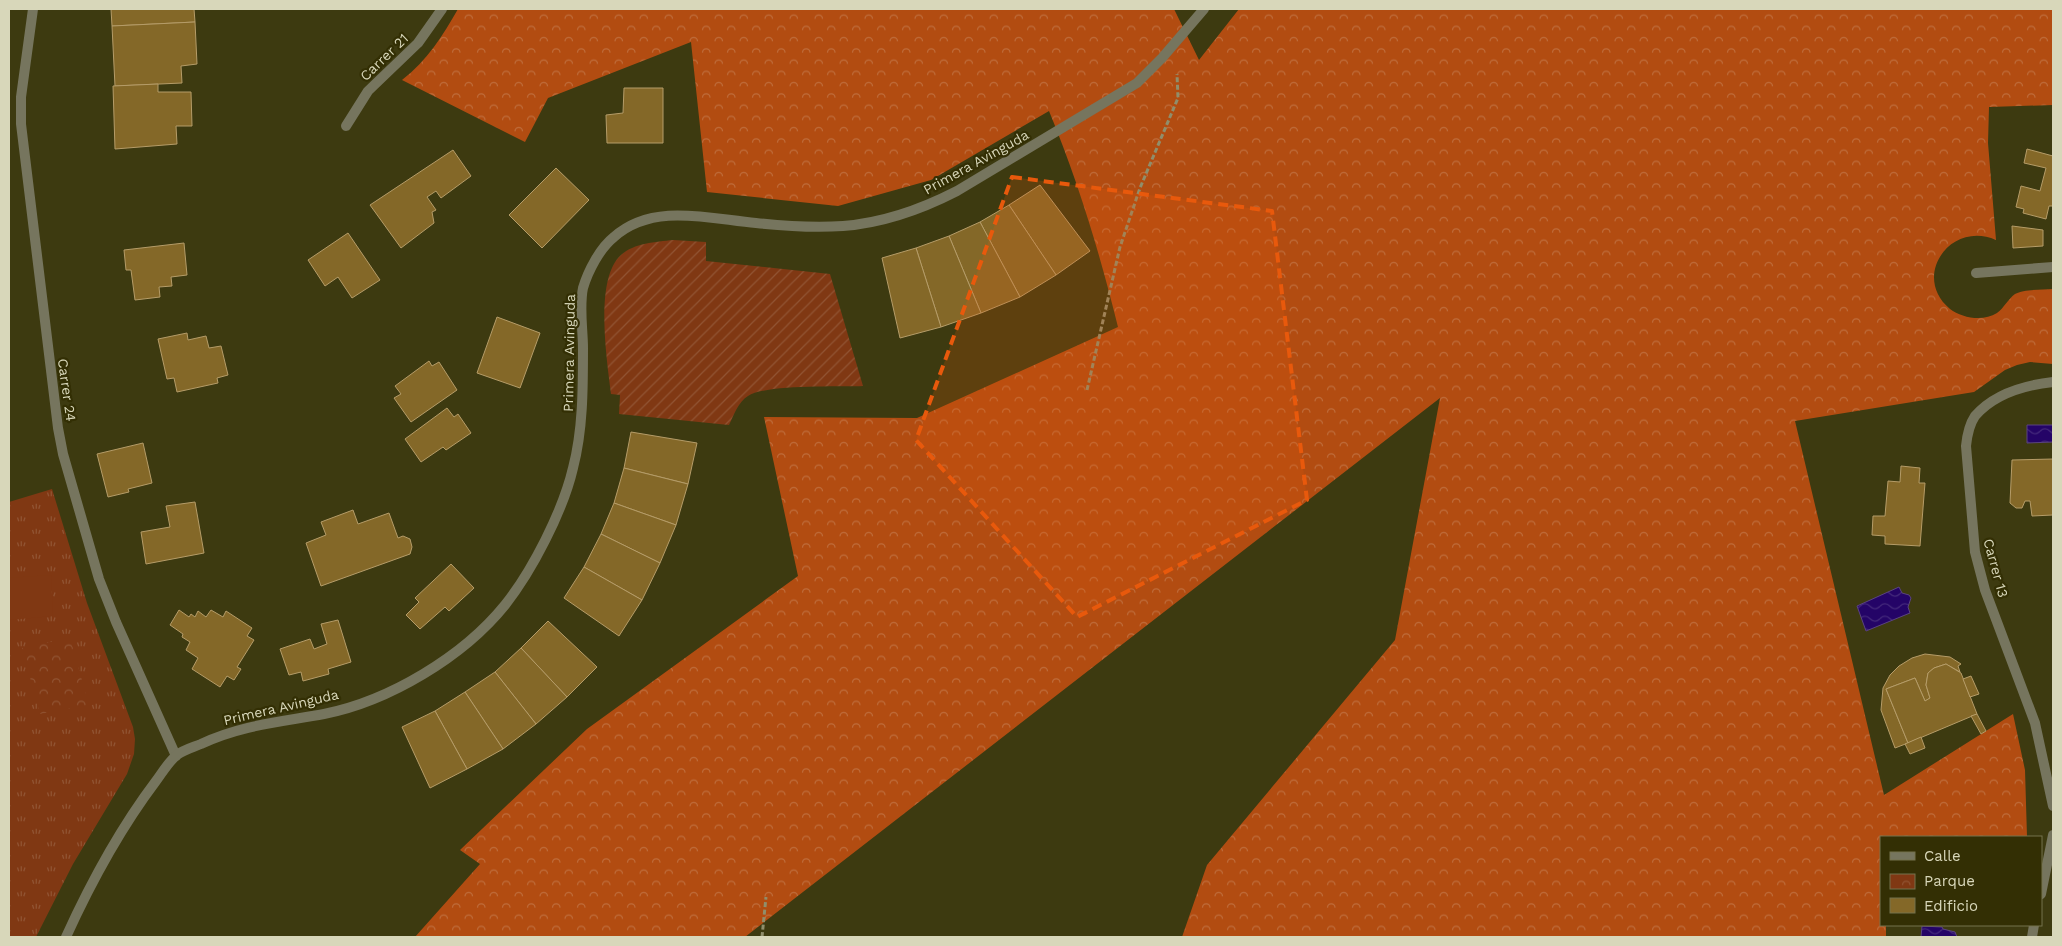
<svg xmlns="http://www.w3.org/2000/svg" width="2062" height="946" font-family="'Work Sans',sans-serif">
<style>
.grass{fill:url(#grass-tufts)}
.forest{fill:url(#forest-crowns)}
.park{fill:url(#park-crowns)}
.garden{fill:url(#garden-furrows)}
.pitch{fill:#803813}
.water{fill:url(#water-waves);stroke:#5a4380}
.building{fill:#846828;stroke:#b59c68}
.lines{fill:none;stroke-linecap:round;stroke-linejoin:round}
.path{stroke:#908e6b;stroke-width:3;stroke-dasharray:5 2.5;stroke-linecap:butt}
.street{stroke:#76755e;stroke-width:10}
.marked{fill:#e8590c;fill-opacity:0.2;stroke:#e8590c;stroke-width:4;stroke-dasharray:10 6;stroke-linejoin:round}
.labels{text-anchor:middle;stroke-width:4.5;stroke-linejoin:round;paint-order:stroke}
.street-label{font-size:14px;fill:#d8d7ba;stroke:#332f04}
</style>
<defs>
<pattern id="grass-tufts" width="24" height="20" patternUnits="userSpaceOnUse" patternTransform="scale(1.25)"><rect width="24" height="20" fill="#803813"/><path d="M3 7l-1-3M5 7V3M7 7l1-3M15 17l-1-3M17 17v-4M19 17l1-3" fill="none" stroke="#915433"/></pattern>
<pattern id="forest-crowns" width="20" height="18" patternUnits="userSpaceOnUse" patternTransform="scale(1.25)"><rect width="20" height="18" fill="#b24c11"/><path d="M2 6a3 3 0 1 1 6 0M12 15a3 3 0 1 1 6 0" fill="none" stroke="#bf6d3c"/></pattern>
<pattern id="park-crowns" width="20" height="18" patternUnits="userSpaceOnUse" patternTransform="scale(1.25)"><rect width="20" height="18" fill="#803813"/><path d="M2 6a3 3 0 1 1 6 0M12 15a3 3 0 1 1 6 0" fill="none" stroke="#915433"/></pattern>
<pattern id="garden-furrows" width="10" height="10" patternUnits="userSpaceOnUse" patternTransform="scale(1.25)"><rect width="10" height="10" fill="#803813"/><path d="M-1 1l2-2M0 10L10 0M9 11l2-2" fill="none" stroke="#915433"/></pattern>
<pattern id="water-waves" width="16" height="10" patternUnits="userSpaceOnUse" patternTransform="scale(1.25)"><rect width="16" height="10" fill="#240467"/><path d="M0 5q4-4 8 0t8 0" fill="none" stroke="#43287b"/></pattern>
</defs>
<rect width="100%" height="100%" fill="#3d3a10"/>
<!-- grass -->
<path class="grass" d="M 52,489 L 87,603 L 133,727 L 135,739 L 134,754 L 127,774 L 73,864 L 36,937 L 9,937 L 9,502 Z"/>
<!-- forest -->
<path class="forest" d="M 458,9 L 1174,9 L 1199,60 L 1239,9 L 2053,9 L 2053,105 L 1989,107 L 1988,143 L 1996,240 C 1950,220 1911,277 1950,309 C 1962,318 1983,322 1997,313 C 2004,308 2008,299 2015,294 C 2024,289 2043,290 2053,289 L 2053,364 L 2030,362 L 2017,365 L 2005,370 L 1974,392 L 1795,421 L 1884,795 L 2013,714 L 2025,770 L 2027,837 L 1881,837 L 1881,925 L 1886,925 L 1886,937 L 1182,937 L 1207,865 L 1395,640 L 1440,398 L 745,937 L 415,937 L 480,864 L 460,850 L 587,729 L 798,576 L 764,417 L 917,418 L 1118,327 C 1100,254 1078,181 1049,111 L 931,180 L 838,206 L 707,192 L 691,42 L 548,98 L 525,142 L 402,80 C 427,61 443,35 458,9 Z"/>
<!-- park -->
<path class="park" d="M 70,638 L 89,705 L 40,714 L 22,648 Z"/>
<!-- garden -->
<path class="garden" d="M 673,240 L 706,242 L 706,261 L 830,274 L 863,386 C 839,387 766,384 748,396 C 738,402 734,415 729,425 L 619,414 L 620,395 L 611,394 C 607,360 594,279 621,255 C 634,243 656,242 673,240 Z"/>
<!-- pitch -->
<path class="pitch" d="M 51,575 L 53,616 L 9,620 L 9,578 Z"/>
<!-- water -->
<g class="water">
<path d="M 2027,425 L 2053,425 L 2053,442 L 2027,443 Z"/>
<path d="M 1899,587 L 1902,593 L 1909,595 L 1911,598 L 1908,607 L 1910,613 L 1866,631 L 1857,606 Z"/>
<path d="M 1922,926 L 1942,927 L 1943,929 L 1955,932 L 1957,937 L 1921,937 Z"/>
</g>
<!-- building -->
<g class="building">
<path d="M 111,9 L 194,9 L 195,22 L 112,26 Z"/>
<path d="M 195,22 L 197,64 L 181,66 L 182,83 L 115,86 L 112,26 Z"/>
<path d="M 158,84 L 158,92 L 191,92 L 192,126 L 176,126 L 177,144 L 115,149 L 113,86 Z"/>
<path d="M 624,88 L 663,88 L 663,143 L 607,143 L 606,115 L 623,113 Z"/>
<path d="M 2027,149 L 2053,156 L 2053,206 L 2049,206 L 2046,219 L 2023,213 L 2024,209 L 2016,207 L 2021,186 L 2040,191 L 2046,168 L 2024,163 Z"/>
<path d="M 453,150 L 471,176 L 441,198 L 436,191 L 427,197 L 436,210 L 432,212 L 434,223 L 401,248 L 370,205 Z"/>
<path d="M 556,168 L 589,200 L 542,248 L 509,215 Z"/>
<path d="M 1040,185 L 1090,251 L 1056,275 L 1009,205 Z"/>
<path d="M 1009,205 L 1056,275 L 1020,297 L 980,222 Z"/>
<path d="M 980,222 L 1020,297 L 981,313 L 949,236 Z"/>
<path d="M 2012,226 L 2043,230 L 2043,246 L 2013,248 Z"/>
<path d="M 348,233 L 380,280 L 352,298 L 338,277 L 325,286 L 308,260 Z"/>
<path d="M 949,236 L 981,313 L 941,327 L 916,248 Z"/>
<path d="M 184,243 L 187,275 L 171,277 L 172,286 L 159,287 L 160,297 L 135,300 L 131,270 L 126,270 L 124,250 Z"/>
<path d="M 916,248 L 941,327 L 900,338 L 882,258 Z"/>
<path d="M 497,317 L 540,333 L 520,388 L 477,373 Z"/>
<path d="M 187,333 L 188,340 L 206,336 L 209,348 L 221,346 L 228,375 L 217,378 L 218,383 L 177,392 L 174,378 L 167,379 L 158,339 Z"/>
<path d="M 429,361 L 432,366 L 439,362 L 457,390 L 411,422 L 394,398 L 401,394 L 395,386 Z"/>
<path d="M 447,408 L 454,417 L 458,414 L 471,433 L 446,450 L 443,447 L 421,462 L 405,439 Z"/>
<path d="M 631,432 L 697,443 L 688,484 L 624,468 Z"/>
<path d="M 143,443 L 152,483 L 128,489 L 129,492 L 108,497 L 97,454 Z"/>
<path d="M 2053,459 L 2053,515 L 2032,516 L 2030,501 L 2025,501 L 2022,508 L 2016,508 L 2010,503 L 2012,460 Z"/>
<path d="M 1901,466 L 1920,468 L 1919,483 L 1925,483 L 1920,546 L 1885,544 L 1885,536 L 1872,535 L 1873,516 L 1885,516 L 1888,481 L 1900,482 Z"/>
<path d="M 624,468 L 688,484 L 676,525 L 614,503 Z"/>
<path d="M 195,502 L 204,553 L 146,564 L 141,532 L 170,527 L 166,506 Z"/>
<path d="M 614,503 L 676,525 L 660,563 L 601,534 Z"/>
<path d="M 353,510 L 358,524 L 389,513 L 398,538 L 403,536 L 410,539 L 412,547 L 410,554 L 321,586 L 306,543 L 326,535 L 321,522 Z"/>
<path d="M 601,534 L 660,563 L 642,600 L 584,567 Z"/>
<path d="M 451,564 L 474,588 L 449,611 L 445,607 L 420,629 L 406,615 L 419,602 L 415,598 Z"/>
<path d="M 584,567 L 642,600 L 619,636 L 564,598 Z"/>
<path d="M 179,610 L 189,617 L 191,614 L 195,617 L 198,611 L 206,617 L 211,610 L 223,617 L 226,611 L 252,628 L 247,636 L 254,640 L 237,667 L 241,669 L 234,680 L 227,676 L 220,687 L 192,669 L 198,658 L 186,650 L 190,642 L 182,637 L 183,634 L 170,625 Z"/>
<path d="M 338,620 L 351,662 L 328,669 L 329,674 L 303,681 L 301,672 L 289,675 L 280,649 L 310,639 L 314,649 L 327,644 L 321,624 Z"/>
<path d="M 548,621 L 597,667 L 567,697 L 521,648 Z"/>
<path d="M 521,648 L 567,697 L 536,724 L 495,672 Z"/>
<path d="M 1925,654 L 1950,657 L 1961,664 L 1958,666 L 1960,672 L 1946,664 L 1934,668 L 1928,673 L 1926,685 L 1930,698 L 1925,701 L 1915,678 L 1886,689 L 1908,743 L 1895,748 L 1881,710 L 1883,688 L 1890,675 L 1899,666 L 1912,658 Z"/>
<path d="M 1946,664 L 1961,673 L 1977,714 L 1908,743 L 1886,689 L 1915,678 L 1925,701 L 1930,698 L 1926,685 L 1928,673 L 1934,668 Z"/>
<path d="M 495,672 L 536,724 L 503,749 L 465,692 Z"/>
<path d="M 1971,676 L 1979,694 L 1970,697 L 1963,679 Z"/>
<path d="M 465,692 L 503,749 L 467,769 L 435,711 Z"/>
<path d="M 435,711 L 467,769 L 430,788 L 402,727 Z"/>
<path d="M 1977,714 L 1986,731 L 1981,734 L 1971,716 Z"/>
<path d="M 1921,737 L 1925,748 L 1910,754 L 1905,744 Z"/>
</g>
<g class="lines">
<!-- path -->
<g class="path">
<path d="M 1087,390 L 1120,247 L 1140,188 L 1178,98 L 1177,74"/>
<path d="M 762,937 L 766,897"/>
</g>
<!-- street -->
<g class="street">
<path d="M 33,9 L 21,97 L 21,124 L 58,428 L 63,454 L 99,579 L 116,622 L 176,756"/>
<path d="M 346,126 L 368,91 L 418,43 L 442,9"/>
<path d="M 1976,273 L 2053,267"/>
<path d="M 2053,382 C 2026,385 1994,394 1975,416 C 1969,425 1967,436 1966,446 L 1975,552 L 1985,590 L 2035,723 L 2053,806"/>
<path d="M 2041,894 L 2053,835"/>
<path d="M 66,937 C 91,882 119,830 156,781 C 162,773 169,761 177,755 C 183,750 194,747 201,744 C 241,725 281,722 324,714 C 389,701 463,657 505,605 C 532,571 563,511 573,468 C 583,430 583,388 583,348 C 583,330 579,307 583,288 C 588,271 600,248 614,237 C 653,202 710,219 756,223 C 784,226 814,228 843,226 C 883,223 922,209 957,191 L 1137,83 L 1162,58 L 1204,9"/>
<path d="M 2032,937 L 2034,925"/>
</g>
</g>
<!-- marked area -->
<path class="marked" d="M 1012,177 L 1272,211 L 1307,500 L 1077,617 L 916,440 Z"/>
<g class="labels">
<!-- street labels -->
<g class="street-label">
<text transform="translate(384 57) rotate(-44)" y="5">Carrer 21</text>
<text transform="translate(976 162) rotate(-29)" y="5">Primera Avinguda</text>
<text transform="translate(569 353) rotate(-89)" y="5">Primera Avinguda</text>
<text transform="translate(67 390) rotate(82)" y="5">Carrer 24</text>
<text transform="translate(1996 568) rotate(75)" y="5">Carrer 13</text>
<text transform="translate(281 707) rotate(-13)" y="5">Primera Avinguda</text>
</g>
</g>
<!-- border -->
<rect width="2062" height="946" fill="none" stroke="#d8d7ba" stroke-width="20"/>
<!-- legend -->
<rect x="1880" y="836" width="162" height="90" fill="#332f04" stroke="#75724d"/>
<rect x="1890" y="852" width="25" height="8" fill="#76755e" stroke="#75724d"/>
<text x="1924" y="861" font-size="15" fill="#d8d7ba">Calle</text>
<rect x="1890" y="874" width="25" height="15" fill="url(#park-crowns)" stroke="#75724d"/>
<text x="1924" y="886" font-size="15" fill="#d8d7ba">Parque</text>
<rect x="1890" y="898" width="25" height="15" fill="#846828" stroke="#75724d"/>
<text x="1924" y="911" font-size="15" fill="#d8d7ba">Edificio</text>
</svg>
